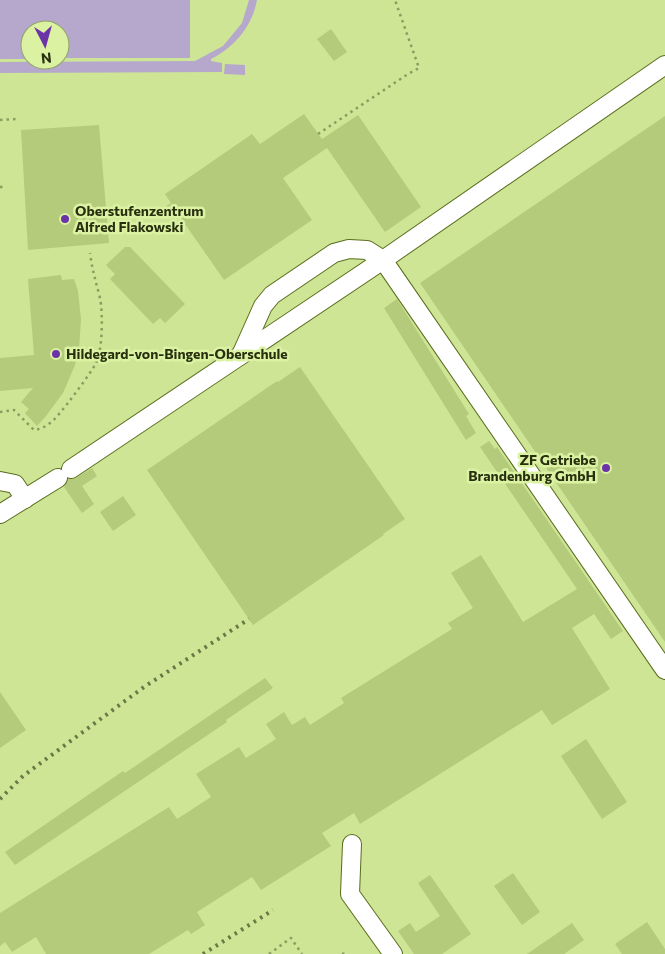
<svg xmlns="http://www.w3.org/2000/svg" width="665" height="954" font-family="Commissioner,sans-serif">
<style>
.green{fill:#b5a8cc}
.building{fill:#b4cb7c}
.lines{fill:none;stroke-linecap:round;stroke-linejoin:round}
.minor-casing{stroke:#5a6d1d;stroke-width:20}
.path{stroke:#8a9c5f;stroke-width:2.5;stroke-dasharray:2.5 4;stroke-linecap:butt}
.minor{stroke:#fff;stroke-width:18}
.rail{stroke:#697845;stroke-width:4;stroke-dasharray:2.5 5;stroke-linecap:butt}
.poi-dot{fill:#6c32a8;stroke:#daf2a2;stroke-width:2}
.labels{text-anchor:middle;stroke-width:5;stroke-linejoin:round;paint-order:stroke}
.poi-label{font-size:14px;font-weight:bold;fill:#272f0f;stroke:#daf2a2;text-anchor:start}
</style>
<rect width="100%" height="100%" fill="#cde595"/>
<!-- green -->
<g class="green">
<path d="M 0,0 L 190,0 L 190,58 L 60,58 L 60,30 L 30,30 L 30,59 L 0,59 Z"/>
<path d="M 249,0 L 257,0 C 252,27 234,47 211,59 L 211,61 L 222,63 L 222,72 L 0,73 L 0,62 L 195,61 L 223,46 L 242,23 Z"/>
<path d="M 225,64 L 245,65 L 245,75 L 224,74 Z"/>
</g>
<!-- building -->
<g class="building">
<path d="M 331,29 L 347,52 L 334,61 L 317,39 Z"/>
<path d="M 304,114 L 322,139 L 358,115 L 421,207 L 385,232 L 327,148 L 283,178 L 312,220 L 224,280 L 178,214 L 173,218 L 165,207 L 171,203 L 165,194 L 252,134 L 260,144 Z"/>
<path d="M 665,116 L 665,642 L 420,283 Z"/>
<path d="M 99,125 L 109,243 L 28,250 L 21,130 Z"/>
<path d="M 125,247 L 130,247 L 185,304 L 165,323 L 160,318 L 153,324 L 110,279 L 115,274 L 106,265 Z"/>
<path d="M 61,275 L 62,280 L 74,279 L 78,291 L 81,319 L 79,350 L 75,365 L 63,393 L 46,416 L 37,426 L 25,413 L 29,409 L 21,402 L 33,388 L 0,391 L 0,358 L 34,355 L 28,279 Z"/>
<path d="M 397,299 L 469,414 L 466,416 L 476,433 L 466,440 L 384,308 Z"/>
<path d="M 300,367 L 405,519 L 383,534 L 384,535 L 253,625 L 147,470 L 277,381 L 278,382 Z"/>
<path d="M 489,441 L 495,449 L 497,447 L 623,631 L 611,639 L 594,614 L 572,628 L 610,689 L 552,725 L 542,710 L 360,824 L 354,813 L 322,833 L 331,846 L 261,890 L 252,877 L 197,912 L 205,925 L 191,934 L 188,930 L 149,954 L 46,954 L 36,937 L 12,952 L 5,942 L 0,946 L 0,913 L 169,807 L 177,819 L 211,797 L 196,774 L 239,747 L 246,758 L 276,739 L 266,724 L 284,712 L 292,725 L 305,717 L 310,725 L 344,703 L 341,698 L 452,629 L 448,623 L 473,608 L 451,573 L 481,555 L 523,622 L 577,589 L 480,447 Z"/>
<path d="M 92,468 L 97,476 L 82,486 L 94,504 L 82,513 L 64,487 L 68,479 L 76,478 Z"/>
<path d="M 123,496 L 136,515 L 113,531 L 100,512 Z"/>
<path d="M 265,678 L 273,688 L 226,720 L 227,722 L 15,865 L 5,852 L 123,771 L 125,773 Z"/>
<path d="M 0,692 L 26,730 L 0,748 Z"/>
<path d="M 586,739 L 627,802 L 602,819 L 561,756 Z"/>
<path d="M 513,873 L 540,912 L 522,925 L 494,886 Z"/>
<path d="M 430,875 L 471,934 L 442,954 L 414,954 L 398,931 L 410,923 L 416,932 L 440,916 L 418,883 Z"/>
<path d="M 647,922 L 665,949 L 665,954 L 622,954 L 615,944 Z"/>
<path d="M 572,923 L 584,940 L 564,954 L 527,954 Z"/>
</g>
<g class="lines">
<defs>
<g id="minor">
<path d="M 241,355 L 263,306 L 272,295 L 334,253 L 349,249 L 367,250 L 383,260 L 665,670"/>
<path d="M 71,469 L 383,260 L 665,65"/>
<path d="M 0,481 L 15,484 L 25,499"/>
<path d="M 0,514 L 58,478"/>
<path d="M 352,844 L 350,894 L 393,954"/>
</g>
</defs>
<!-- minor casing -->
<use href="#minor" class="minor-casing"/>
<!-- path -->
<g class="path">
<path d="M 0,120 L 16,119"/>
<path d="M 318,134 L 408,74 L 419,68 L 395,0"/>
<path d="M 0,187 L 5,187"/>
<path d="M 0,412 L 14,410 L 34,430 C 50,428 58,415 68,403 C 77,391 87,378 95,365 C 103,352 103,313 100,298 C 96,282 92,269 90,253"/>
<path d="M 269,954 L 291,938 L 302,954"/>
<path d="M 342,954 L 347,953 L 348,954"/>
</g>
<!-- minor -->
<use href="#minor" class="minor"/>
<!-- rail -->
<g class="rail">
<path d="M 0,799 L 23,776 L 144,687 L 249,619"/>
<path d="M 203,954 L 273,910"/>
</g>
</g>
<!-- markers -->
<g class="poi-dot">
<circle cx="65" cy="219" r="5"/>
<circle cx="56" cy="354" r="5"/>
<circle cx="606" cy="468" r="5"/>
</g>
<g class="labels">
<!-- poi labels -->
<g class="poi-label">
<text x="75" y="216">Oberstufenzentrum<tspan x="75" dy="16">Alfred Flakowski</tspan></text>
<text x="66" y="359">Hildegard-von-Bingen-Oberschule</text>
<text x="596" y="465" text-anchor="end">ZF Getriebe<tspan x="596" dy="16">Brandenburg GmbH</tspan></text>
</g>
</g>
<!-- north arrow -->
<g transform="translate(45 45) rotate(174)"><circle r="24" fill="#daf2a2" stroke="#92a467"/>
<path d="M0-4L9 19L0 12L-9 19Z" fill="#6c32a8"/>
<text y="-8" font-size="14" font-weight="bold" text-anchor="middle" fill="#272f0f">N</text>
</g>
</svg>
